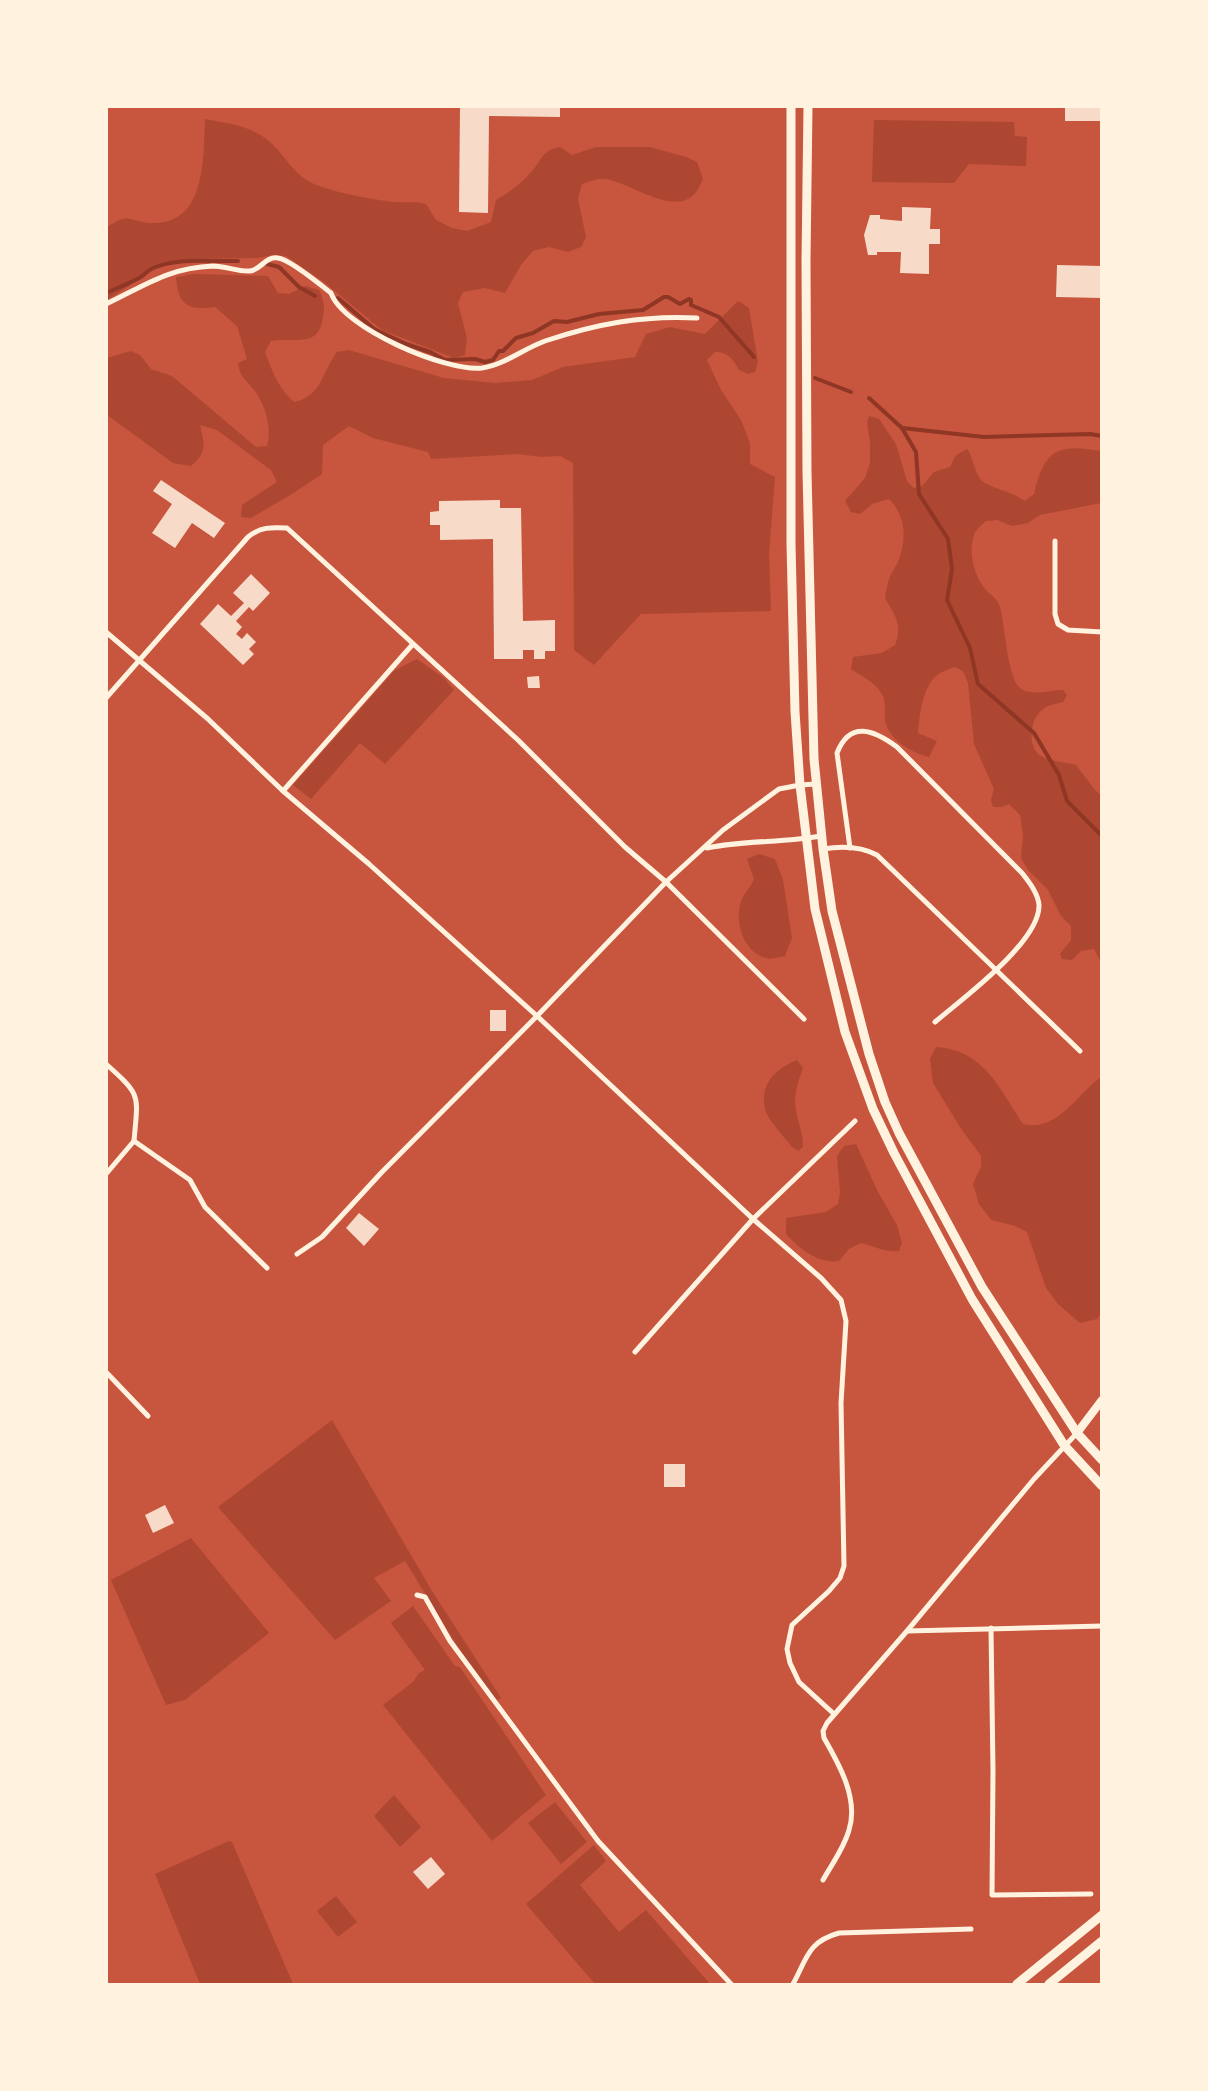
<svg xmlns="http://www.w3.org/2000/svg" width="1208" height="2091" font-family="Rubik,sans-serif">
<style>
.green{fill:#ae4732}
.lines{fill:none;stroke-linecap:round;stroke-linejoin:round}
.stream{stroke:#8f3625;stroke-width:4}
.building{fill:#f7dbc8}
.minor{stroke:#fff3e0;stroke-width:5}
.secondary{stroke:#fff3e0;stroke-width:8}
.primary{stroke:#fff3e0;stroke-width:9}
</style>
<rect width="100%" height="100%" fill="#c8553d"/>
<!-- green -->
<g class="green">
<path d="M 205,119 C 232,124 256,126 276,148 C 286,159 296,174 308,181 C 328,192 371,199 394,202 C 405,203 415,201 426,204 L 436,220 L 452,228 L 467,231 L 491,222 L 496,200 C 510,192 526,180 536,166 C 543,156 546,149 560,147 L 572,155 L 596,147 L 650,147 L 686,157 L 697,162 L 703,179 C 701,183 699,188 696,192 C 675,219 629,181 605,179 C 598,178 589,182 582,184 L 578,199 L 586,237 L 581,247 L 568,252 L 549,247 L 533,251 L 521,265 L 505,293 L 485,288 L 463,292 L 458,303 L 467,338 L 465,355 L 454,358 L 382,330 L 325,283 L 286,256 L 273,255 L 258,258 L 188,259 L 157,268 L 107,300 L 107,227 C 130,212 127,221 150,223 C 207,226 203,158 205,119 Z"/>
<path d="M 874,120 L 1014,122 L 1015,136 L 1027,137 L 1026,166 L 969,164 L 954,183 L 872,182 Z"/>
<path d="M 194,274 L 268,276 L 278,293 L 289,294 L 305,286 L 319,290 C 325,303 325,308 322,322 C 317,348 290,337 271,341 L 265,352 C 272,371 278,388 294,402 C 322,396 322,372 337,352 L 349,350 L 444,378 L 495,383 L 532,380 L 563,367 L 635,357 L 646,334 L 670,327 L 705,334 L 738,301 L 749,308 L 758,362 L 755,372 L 748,374 L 739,370 C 733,359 728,352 715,352 L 707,360 L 721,390 L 741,420 L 750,443 L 750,464 L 775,477 L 769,554 L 771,611 L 641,614 L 594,665 L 574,650 L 573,463 L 560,456 L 541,457 L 518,454 L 431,459 L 428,452 L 373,438 L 349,426 L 323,445 L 322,474 L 292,494 L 251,518 L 241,517 L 242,505 L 277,482 L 271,470 L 217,430 L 200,425 C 204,444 208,451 191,466 L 173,463 L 107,415 L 107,358 L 131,351 L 140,355 L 151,369 L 172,376 L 256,447 L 267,446 C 272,428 266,407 255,391 C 247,381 239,376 238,363 L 247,359 L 237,326 L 215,307 C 188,311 178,305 176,277 Z"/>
<path d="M 869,416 L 879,419 L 896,444 L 907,481 L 914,488 L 922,486 L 934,472 L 950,467 L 956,455 L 967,449 C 975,459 973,475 985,483 C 997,490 1011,491 1025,501 L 1034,494 C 1044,450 1057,443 1101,451 L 1101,503 L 1040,515 L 1028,523 L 1012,526 L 997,520 L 986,521 C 982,525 976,529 974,535 C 968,553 974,576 986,590 C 992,596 998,599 1000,607 C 1005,626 1007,674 1019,687 C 1028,697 1051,690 1063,690 L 1067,695 L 1063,702 C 1055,704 1047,705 1041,711 C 1029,721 1027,750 1043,757 C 1052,762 1066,762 1076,765 L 1095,790 L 1101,795 L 1101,962 L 1094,949 L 1081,951 L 1072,960 L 1062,959 L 1060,954 L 1071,940 L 1071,926 L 1061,916 L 1048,890 L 1028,870 L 1021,858 L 1023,835 L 1020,815 L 1009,804 L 1002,807 L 993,807 L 991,800 L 994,789 L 974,744 L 968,683 L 963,671 L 954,667 C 950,669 944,671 940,673 C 922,685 920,714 918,733 L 937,741 L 929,757 C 910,752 889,740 885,720 C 884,712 886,703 883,696 C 877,683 863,677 851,669 L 853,657 L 882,653 L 895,645 C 903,624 895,616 885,598 C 886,592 887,585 889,579 C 891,573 895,568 898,562 C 907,540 906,516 889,499 L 872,504 L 860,514 L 851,512 L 845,501 L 865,478 L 870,463 L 870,442 L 867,422 Z"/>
<path d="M 417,659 L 444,678 L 454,690 L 385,764 L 360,743 L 311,799 L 293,785 L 395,670 Z"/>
<path d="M 759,854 L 775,859 L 783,880 L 792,938 L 785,956 C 779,957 771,960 766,958 C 743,952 733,920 742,899 C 745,892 751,887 754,879 L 747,859 Z"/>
<path d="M 936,1047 C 984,1050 999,1088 1023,1124 C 1057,1133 1078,1093 1101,1077 L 1102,1312 L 1097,1319 L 1080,1323 L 1058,1304 L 1046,1288 L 1027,1232 L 1012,1225 L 991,1220 L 979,1204 L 973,1184 L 981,1167 L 981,1156 L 960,1127 L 933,1083 L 930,1059 Z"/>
<path d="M 797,1060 L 803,1068 C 798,1081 793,1096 796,1110 C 798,1125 803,1130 803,1147 L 798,1151 L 792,1147 C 785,1138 770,1122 766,1112 C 758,1085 775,1069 797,1060 Z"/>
<path d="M 856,1144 L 878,1192 L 897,1225 L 902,1243 L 899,1251 C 888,1253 873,1246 861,1243 L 849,1249 L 839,1261 C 819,1264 799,1249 786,1234 L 786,1218 L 826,1212 L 838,1204 L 840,1192 L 837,1156 L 844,1146 Z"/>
<path d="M 332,1420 L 432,1591 L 501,1698 L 492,1702 L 405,1561 L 374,1578 L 391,1601 L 335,1640 L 218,1507 Z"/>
<path d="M 191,1538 L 269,1633 L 185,1700 L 166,1705 L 111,1580 Z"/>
<path d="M 413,1606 L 455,1666 L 460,1667 L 546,1795 L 492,1841 L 383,1705 L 413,1682 L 419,1673 L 425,1670 L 391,1623 Z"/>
<path d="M 394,1795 L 421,1827 L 400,1847 L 374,1816 Z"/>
<path d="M 555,1802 L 587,1842 L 561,1864 L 528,1823 Z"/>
<path d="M 229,1841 L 232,1842 L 293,1984 L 200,1984 L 155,1874 Z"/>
<path d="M 594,1845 L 606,1861 L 580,1885 L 619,1932 L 646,1910 L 710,1984 L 595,1984 L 526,1904 Z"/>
<path d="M 336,1896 L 357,1922 L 338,1937 L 317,1911 Z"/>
</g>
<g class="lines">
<!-- stream -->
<g class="stream">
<path d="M 267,264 L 279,267 L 299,287 L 315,296"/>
<path d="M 106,293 C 118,288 130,283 141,277 C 145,274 148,270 153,268 C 180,257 210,262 238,261"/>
<path d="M 338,298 L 374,329 L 406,344 L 430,352 L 445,360 L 475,359 L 485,362 L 493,360 L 499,351 L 503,351 L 516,338 L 533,333 L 554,321 L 567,322 L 599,314 L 643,310 L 664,297 L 668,297 L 680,304 L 689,299 L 691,300 L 691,305 L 719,317 L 754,357"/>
<path d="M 815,378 L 851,392"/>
<path d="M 869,398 L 902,428 L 916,452 L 919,494 L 948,539 L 952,569 L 947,600 L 970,648 L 978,684 L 1034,733 L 1059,775 L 1067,801 L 1102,836"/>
<path d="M 902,428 L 984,437 L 1090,434 L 1102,436"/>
</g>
</g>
<!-- building -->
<g class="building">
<path d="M 460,106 L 560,106 L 560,117 L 489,116 L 488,213 L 459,212 Z"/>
<rect x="1065" y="106" width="37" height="15"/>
<path d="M 902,207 L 931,208 L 930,229 L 940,229 L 940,244 L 929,244 L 929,274 L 900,273 L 901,252 L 877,252 L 877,255 L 868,255 L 864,235 L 870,215 L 880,215 L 880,219 L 902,221 Z"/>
<path d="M 1057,265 L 1102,266 L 1102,298 L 1056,297 Z"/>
<path d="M 161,480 L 225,523 L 214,538 L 192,523 L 175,548 L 152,533 L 172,504 L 153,491 Z"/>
<path d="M 500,500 L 500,508 L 521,508 L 523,621 L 555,620 L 555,651 L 545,651 L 545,659 L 534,659 L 534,650 L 523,650 L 523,659 L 494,659 L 493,539 L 440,540 L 440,525 L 430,525 L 430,512 L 439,511 L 439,501 Z"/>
<path d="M 251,574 L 270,593 L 253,611 L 249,607 L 236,621 L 242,627 L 236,634 L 242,639 L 247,633 L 256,642 L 249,649 L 254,654 L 243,665 L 200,624 L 218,604 L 231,616 L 244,603 L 233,593 Z"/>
<path d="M 539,676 L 540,688 L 528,688 L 527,677 Z"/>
<rect x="490" y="1010" width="16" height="21"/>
<path d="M 359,1213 L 379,1229 L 364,1246 L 346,1228 Z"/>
<rect x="664" y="1464" width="21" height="23"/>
<path d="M 165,1505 L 174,1523 L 153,1533 L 145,1515 Z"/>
<path d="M 431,1857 L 445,1874 L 428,1889 L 413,1872 Z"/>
</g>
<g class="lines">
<!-- minor -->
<g class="minor">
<path d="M 106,304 C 146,285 168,268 213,266 C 226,266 238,272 250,271 C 261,270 265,256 278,258 C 289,259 321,285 331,293 C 343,328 446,372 482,368 C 504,365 523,349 545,341 C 596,324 643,315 697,318"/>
<path d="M 1055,541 L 1055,614 L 1058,624 L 1068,630 L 1102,632"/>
<path d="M 106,632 L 208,719 L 283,791 L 369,864 L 537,1016 L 753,1219 L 821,1278 L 841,1300 L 846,1321 L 841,1403 L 844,1566 L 840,1578 L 829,1591 L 792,1625 L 787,1649 L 790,1663 L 799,1682 L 834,1714"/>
<path d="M 106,698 L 248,537 C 260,527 271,527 287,528 L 518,740 L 625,847 L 666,882 L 804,1019"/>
<path d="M 283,791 L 413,644"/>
<path d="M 707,848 C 745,840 783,843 821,836"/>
<path d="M 850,848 L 837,753 C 850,720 874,730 897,747 L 1022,873 C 1029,882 1038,893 1039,905 C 1040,942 962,999 935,1022"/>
<path d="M 823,849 C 841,846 860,846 877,855 L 1080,1051"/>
<path d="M 106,1064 C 142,1096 138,1094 134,1141"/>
<path d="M 134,1141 L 190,1180 L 205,1207 L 267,1268"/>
<path d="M 106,1174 L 134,1141"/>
<path d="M 297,1254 L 322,1237 L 382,1172 L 537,1016 L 666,882 L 723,830 L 779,789 L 800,785 L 816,784"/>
<path d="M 635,1352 L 753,1219 L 855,1121"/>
<path d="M 106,1372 L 148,1416"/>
<path d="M 417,1595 L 425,1597 L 450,1641 L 598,1841 L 731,1984"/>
<path d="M 991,1628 L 993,1771 L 992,1895 L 1091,1894"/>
<path d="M 907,1631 L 1102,1626"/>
<path d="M 823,1880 C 832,1864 844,1848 849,1830 C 859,1799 839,1764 824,1738 L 823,1731 L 827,1723 L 907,1631 L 1034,1479 L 1077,1433"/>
<path d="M 793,1984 C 807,1959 807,1942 839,1933 L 971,1929"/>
</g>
<!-- secondary -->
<path class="secondary" d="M 1077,1433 L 1102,1400"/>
<!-- primary -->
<g class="primary">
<path d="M 791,106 L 791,544 L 795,712 L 800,785 L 815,909 L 845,1032 L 873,1109 L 894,1153 L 972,1299 L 1064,1445 L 1102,1486"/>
<path d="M 808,106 L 806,261 L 807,472 L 814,759 L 823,849 L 832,911 L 869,1054 L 885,1102 L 899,1133 L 982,1287 L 1077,1433 L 1102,1460"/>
<path d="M 1017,1984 L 1102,1915"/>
<path d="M 1049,1984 L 1102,1941"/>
</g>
</g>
<!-- border -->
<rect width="1208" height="2091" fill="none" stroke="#fff3e0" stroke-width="216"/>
</svg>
